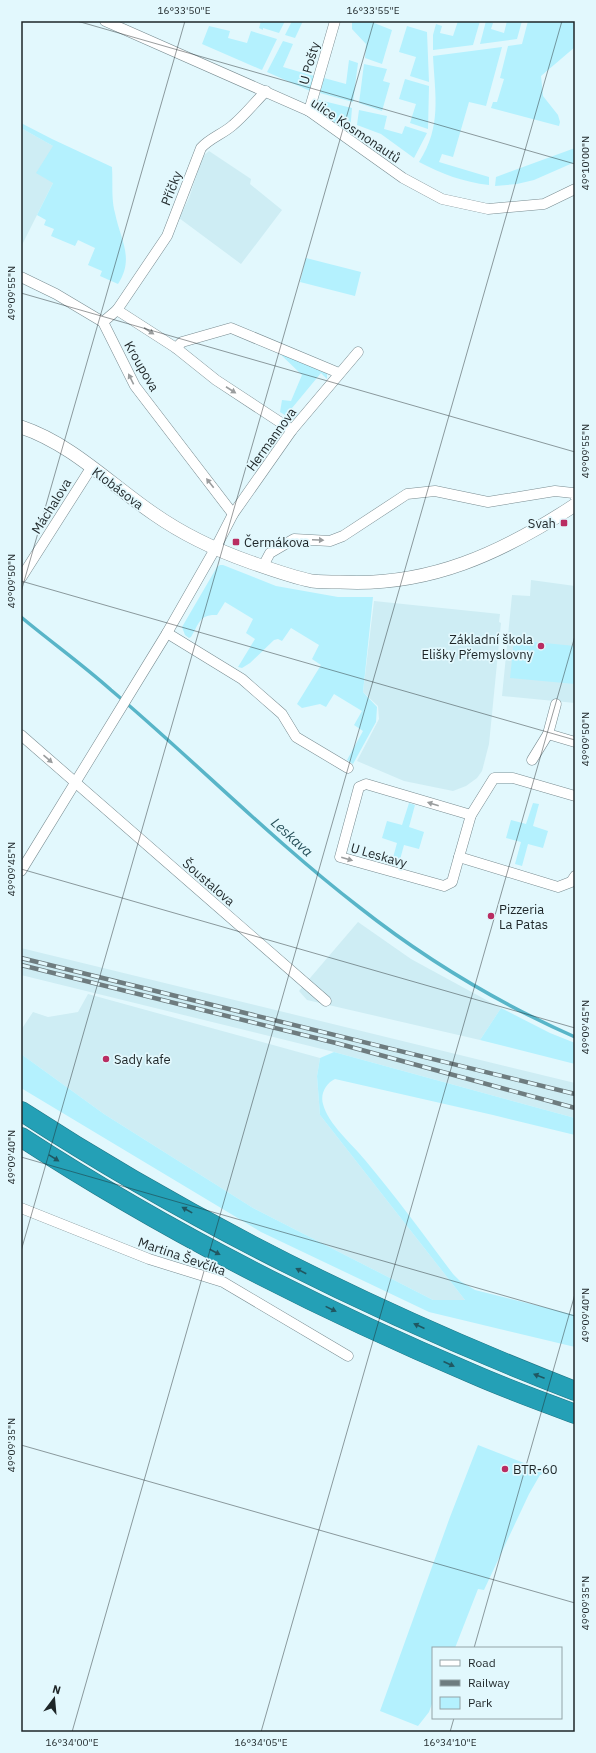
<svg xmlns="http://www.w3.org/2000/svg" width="596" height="1753" font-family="'IBM Plex Sans',sans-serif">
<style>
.built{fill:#ceedf4}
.green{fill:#b4f1fe}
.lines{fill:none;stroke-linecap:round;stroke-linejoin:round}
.stream{stroke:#58b5c8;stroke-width:3.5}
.minor-casing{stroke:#798c91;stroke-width:11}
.tertiary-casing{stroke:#798c91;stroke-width:14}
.motorway-casing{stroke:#227584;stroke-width:20}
.minor{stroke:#fff;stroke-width:10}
.tertiary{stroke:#fff;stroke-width:13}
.motorway{stroke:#24a0b6;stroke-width:19}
.rail-casing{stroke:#6e7c7f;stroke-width:4.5}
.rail{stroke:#e2f8fd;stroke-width:3;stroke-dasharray:9;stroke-linecap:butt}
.oneway{fill:#9a9d9e}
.oneway2{fill:#205761}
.ticks{fill:none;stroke:#1e2628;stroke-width:1;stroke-opacity:0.45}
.poi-dot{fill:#b92d62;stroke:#e2f8fd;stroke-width:1.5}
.labels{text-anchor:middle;stroke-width:3.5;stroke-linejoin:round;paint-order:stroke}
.street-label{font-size:13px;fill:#1e2628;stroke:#e2f8fd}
.poi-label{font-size:13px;fill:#1e2628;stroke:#e2f8fd;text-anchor:start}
.water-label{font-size:14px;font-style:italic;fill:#275059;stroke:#e2f8fd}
.neatline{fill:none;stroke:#1e2628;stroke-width:1.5}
.ticks-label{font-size:10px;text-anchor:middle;fill:#1e2628}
</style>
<rect width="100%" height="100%" fill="#e2f8fd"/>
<!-- built -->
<g class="built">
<path d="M 21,128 L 53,146 L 53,183 L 21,247 Z"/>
<path d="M 209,151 L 251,179 L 250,184 L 282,210 L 241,264 L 179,218 L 189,198 L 203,156 Z"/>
<path d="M 531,580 L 575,586 L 575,703 L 502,696 L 512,595 L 530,596 Z"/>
<path d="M 374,601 L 500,614 L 499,622 L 501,623 L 489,744 L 482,771 L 477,778 L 466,786 L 453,791 L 404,781 L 357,761 L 379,719 L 378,706 L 363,692 Z"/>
<path d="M 358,922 L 411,959 L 501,1008 L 480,1040 L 307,1000 L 299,991 Z"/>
<path d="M 21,948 L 575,1083 L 575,1118 L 334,1052 L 21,975 Z"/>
<path d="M 88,994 L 320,1058 L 317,1076 L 320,1115 L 465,1300 L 433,1300 L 253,1208 L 104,1114 L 21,1054 L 21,1030 L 33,1012 L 48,1017 L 78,1012 Z"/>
</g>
<!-- green -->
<g class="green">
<path d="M 261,21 L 285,21 L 279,33 L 263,28 L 263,30 L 259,28 Z"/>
<path d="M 292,21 L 303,21 L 295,38 L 285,35 Z"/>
<path d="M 352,21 L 369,21 L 392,30 L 382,64 L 365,58 L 366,44 L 352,29 Z"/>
<path d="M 458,21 L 480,21 L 473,45 L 433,50 L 433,35 L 436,24 L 442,26 L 440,33 L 453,36 Z"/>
<path d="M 486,21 L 493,23 L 491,29 L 504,33 L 507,21 L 522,21 L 517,39 L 480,44 Z"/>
<path d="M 528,21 L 573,21 L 575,24 L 575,47 L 541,76 L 543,96 L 558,115 L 560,122 L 559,126 L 491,108 L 493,102 L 497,102 L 504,79 L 500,78 L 508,46 L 522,44 Z"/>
<path d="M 209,26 L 230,31 L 228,38 L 247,43 L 251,31 L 277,39 L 262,70 L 202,44 Z"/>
<path d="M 407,26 L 427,32 L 429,82 L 410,76 L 416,57 L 399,52 Z"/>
<path d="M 283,41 L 293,44 L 283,67 L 314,76 L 310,91 L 267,72 Z"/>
<path d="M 502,47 L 486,106 L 469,102 L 453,157 L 442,154 L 439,162 L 489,177 L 489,185 C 463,182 442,174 419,162 C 442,126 435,96 433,56 Z"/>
<path d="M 349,60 L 358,63 L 353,102 L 320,93 L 324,78 L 346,84 Z"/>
<path d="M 364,64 L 387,69 L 383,81 L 390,83 L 382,111 L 359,103 Z"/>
<path d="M 405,79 L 429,86 L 428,129 L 410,123 L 416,104 L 399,99 Z"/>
<path d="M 319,100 L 352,108 L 350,132 C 337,123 320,117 319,100 Z"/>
<path d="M 359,110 L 387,116 L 384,129 L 402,134 L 405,126 L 427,133 L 414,158 L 381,134 L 357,125 Z"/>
<path d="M 21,123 L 52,139 L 112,167 C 113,182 111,199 115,213 C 120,239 135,258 118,284 L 100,276 L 102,271 L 88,265 L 95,248 L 78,240 L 75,246 L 51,236 L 54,229 L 44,225 L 46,220 L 37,215 L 53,183 L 36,173 L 53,146 L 21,128 Z"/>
<path d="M 575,148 L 575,162 L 534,180 L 517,184 L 495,186 L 496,177 Z"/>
<path d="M 306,258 L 361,272 L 355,296 L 300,282 Z"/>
<path d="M 277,351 L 327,373 L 327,379 L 321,373 L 292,408 L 299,414 L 293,419 L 292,417 L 288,417 L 280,412 L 282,400 L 291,401 L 302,375 Z"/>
<path d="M 220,565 L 223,565 L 276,586 L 338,597 L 373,597 L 363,692 L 377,707 L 376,722 L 353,764 L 347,760 L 363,731 L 354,725 L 362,711 L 334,694 L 326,707 L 320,704 L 302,708 L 297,704 L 321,665 L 312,659 L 319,645 L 291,628 L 282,641 L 278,639 L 274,640 L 250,663 L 242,668 L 238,667 L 255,639 L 246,633 L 253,619 L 225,602 L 217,615 C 199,614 199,624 191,637 L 189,638 L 185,635 L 182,627 L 217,567 Z"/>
<path d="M 514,640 L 575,646 L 575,684 L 510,678 Z"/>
<path d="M 409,803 L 415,805 L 409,827 L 424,832 L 419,849 L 404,845 L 398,867 L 391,865 L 397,843 L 382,838 L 387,821 L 402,825 Z"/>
<path d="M 533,803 L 539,804 L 533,826 L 548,831 L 543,848 L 528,844 L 522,866 L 515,864 L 521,842 L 506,838 L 511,820 L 526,824 Z"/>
<path d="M 501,1008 L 550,1033 L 575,1043 L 575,1064 L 480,1040 Z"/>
<path d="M 334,1052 L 575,1118 L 575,1135 L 493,1115 L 335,1079 C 326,1083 320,1094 323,1104 C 328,1124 352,1144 365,1160 C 396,1197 424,1235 453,1274 L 460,1281 L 475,1290 L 575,1315 L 575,1347 L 429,1312 L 261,1232 L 21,1088 L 21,1054 L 104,1114 L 253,1208 L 433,1300 L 465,1300 L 320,1115 L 317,1076 L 320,1058 Z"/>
<path d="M 478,1445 L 547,1472 L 540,1475 L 529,1494 L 484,1590 L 478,1589 L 455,1648 L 433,1648 L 433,1701 L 429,1712 L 418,1726 L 380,1711 L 450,1517 Z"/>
</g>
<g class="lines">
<!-- stream -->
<path class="stream" d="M 21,617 C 51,642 82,664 111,690 C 195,761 272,840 359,907 C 425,959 498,1003 575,1037"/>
<defs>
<g id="minor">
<path d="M 105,21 L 309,111 L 403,178 L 442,199 L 488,209 L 544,204 L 575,189"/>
<path d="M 309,111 L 335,21"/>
<path d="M 21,277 L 56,294 L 103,322 L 135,386 L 233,514"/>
<path d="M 117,310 L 176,348 L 216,380 L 292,430"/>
<path d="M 103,322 L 117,310 L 167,236 L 201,148 C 210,138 223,134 233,125 C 245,115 255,102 266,91"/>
<path d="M 176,348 L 182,342 L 231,328 L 339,373"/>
<path d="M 263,566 L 270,553 L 294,539 L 330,541 L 343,536 L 407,494 L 435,491 L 488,502 L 555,491 L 573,493 L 575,496"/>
<path d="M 21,578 L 91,468"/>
<path d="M 167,633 L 242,679 L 282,714 L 296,737 L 348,768"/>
<path d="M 556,704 L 548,734 L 575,742"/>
<path d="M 21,735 L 326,1001"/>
<path d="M 532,760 L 548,734"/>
<path d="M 471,815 L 366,784 L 359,787 L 340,857 L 444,886 L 452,882 L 459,857 L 558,887 L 571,882 L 575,876"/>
<path d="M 459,857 L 471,815 L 494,778 L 513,778 L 575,796"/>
<path d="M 21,871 L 167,633 L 215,549 L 233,514 L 292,430 L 358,352"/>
<path d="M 21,1208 L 149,1259 L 223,1282 L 348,1356"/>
</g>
<path id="tertiary" d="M 21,427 C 72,444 111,485 154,514 C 184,535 216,550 250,562 C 270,569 292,577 312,581 C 321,582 331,582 340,582 C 429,587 502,553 575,505"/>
<g id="motorway">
<path d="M 21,1111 C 195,1224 382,1316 575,1391"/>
<path d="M 21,1137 C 164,1230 317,1308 473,1374 C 507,1389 541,1401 575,1414"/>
</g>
</defs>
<!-- minor casing -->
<use href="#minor" class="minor-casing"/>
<!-- tertiary casing -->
<use href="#tertiary" class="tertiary-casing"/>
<!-- motorway casing -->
<use href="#motorway" class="motorway-casing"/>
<!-- minor -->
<use href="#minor" class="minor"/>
<!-- tertiary -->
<use href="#tertiary" class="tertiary"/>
<!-- motorway -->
<use href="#motorway" class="motorway"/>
<defs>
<g id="rail">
<path d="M 21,958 L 575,1094"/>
<path d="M 21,965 L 336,1043 L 575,1108"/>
</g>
</defs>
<!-- rail casing -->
<use href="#rail" class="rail-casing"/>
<!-- rail -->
<use href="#rail" class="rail"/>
</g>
<!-- one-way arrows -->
<defs><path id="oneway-solid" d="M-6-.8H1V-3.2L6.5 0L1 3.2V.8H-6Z"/></defs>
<g class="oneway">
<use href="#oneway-solid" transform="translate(149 331) rotate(33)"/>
<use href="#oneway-solid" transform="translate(131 379) rotate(-116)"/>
<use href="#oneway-solid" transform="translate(231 390) rotate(33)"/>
<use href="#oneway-solid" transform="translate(210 483) rotate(-128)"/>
<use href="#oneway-solid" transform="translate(318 540) rotate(2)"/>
<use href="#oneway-solid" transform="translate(48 759) rotate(41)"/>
<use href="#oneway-solid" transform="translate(433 804) rotate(-163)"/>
<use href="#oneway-solid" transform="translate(347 859) rotate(16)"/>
</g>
<g class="oneway2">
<use href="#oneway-solid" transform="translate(54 1158) rotate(32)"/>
<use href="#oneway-solid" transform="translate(187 1210) rotate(-151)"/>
<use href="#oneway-solid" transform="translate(215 1252) rotate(28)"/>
<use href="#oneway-solid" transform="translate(301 1271) rotate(-152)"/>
<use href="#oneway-solid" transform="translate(331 1309) rotate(26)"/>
<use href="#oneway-solid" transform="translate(419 1326) rotate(-156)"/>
<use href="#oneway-solid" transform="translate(449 1364) rotate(24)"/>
<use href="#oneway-solid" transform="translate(539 1376) rotate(-159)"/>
</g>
<!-- ticks -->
<path class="ticks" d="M 77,21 L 575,164M 21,293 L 575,452M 21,581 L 575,740M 21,592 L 185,21M 21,869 L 575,1028M 21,1157 L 575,1316M 21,1251 L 374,21M 21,1445 L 575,1603M 474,1648 L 575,1294M 72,1732 L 562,21M 261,1732 L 575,636M 450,1732 L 454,1718"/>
<!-- markers -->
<g class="poi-dot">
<rect x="560" y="519" width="8" height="8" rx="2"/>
<rect x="232" y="538" width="8" height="8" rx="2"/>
<circle cx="541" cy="646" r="4"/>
<circle cx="491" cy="916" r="4"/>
<circle cx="106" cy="1059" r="4"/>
<circle cx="505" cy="1469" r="4"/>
</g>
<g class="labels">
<!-- street labels -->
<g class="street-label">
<text transform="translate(309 63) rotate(-74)" y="5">U Pošty</text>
<text transform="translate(356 130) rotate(34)" y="5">ulice Kosmonautů</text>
<text transform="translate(171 188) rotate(-69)" y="5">Příčky</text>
<text transform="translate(142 366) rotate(60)" y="5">Kroupova</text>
<text transform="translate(271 439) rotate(-54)" y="5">Hermannova</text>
<text transform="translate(118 488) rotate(37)" y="5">Klobásova</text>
<text transform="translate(51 506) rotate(-58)" y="5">Máchalova</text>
<text transform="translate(379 855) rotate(16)" y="5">U Leskavy</text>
<text transform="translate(209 882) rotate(41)" y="5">Šoustalova</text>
<text transform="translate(182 1256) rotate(19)" y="5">Martina Ševčíka</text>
</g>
<!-- poi labels -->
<g class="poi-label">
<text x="556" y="528" text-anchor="end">Svah</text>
<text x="244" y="547">Čermákova</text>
<text x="533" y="644" text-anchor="end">Základní škola<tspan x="533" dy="15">Elišky Přemyslovny</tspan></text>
<text x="499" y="914">Pizzeria<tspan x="499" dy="15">La Patas</tspan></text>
<text x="114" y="1064">Sady kafe</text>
<text x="513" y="1474">BTR-60</text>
</g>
<!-- water labels -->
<g class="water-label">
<text transform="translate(292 837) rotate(42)" y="5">Leskava</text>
</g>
</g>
<!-- border -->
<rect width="596" height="1753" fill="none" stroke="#e2f8fd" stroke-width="44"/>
<!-- legend -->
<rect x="432" y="1647" width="130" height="72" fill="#e2f8fd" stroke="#94a4a8"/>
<rect x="440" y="1660" width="20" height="6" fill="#ffffff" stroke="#94a4a8"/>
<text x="468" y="1667" font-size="12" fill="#1e2628">Road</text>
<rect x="440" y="1680" width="20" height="6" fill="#6e7c7f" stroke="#94a4a8"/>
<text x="468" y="1687" font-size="12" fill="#1e2628">Railway</text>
<rect x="440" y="1697" width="20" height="12" fill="#b4f1fe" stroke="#94a4a8"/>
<text x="468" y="1707" font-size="12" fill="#1e2628">Park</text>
<!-- north arrow -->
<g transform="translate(54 1699) rotate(16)" stroke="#e2f8fd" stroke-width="3" paint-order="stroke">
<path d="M0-3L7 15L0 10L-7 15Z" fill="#1e2628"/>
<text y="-6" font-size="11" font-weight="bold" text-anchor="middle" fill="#1e2628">N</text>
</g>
<rect x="22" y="22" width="552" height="1709" class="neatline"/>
<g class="ticks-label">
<text x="184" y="14">16°33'50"E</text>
<text x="373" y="14">16°33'55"E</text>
<text transform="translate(585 163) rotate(-90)" y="4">49°10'00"N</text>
<text transform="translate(11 293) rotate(-90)" y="4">49°09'55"N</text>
<text transform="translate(585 451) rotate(-90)" y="4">49°09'55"N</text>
<text transform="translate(11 581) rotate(-90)" y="4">49°09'50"N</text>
<text transform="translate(585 739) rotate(-90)" y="4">49°09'50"N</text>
<text transform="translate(11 869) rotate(-90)" y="4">49°09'45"N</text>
<text transform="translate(585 1027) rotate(-90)" y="4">49°09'45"N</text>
<text transform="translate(11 1157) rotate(-90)" y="4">49°09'40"N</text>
<text transform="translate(585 1315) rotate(-90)" y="4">49°09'40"N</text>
<text transform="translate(11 1445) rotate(-90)" y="4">49°09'35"N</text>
<text transform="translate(585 1603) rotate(-90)" y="4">49°09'35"N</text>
<text x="72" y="1746">16°34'00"E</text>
<text x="261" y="1746">16°34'05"E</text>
<text x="450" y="1746">16°34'10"E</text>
</g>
</svg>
